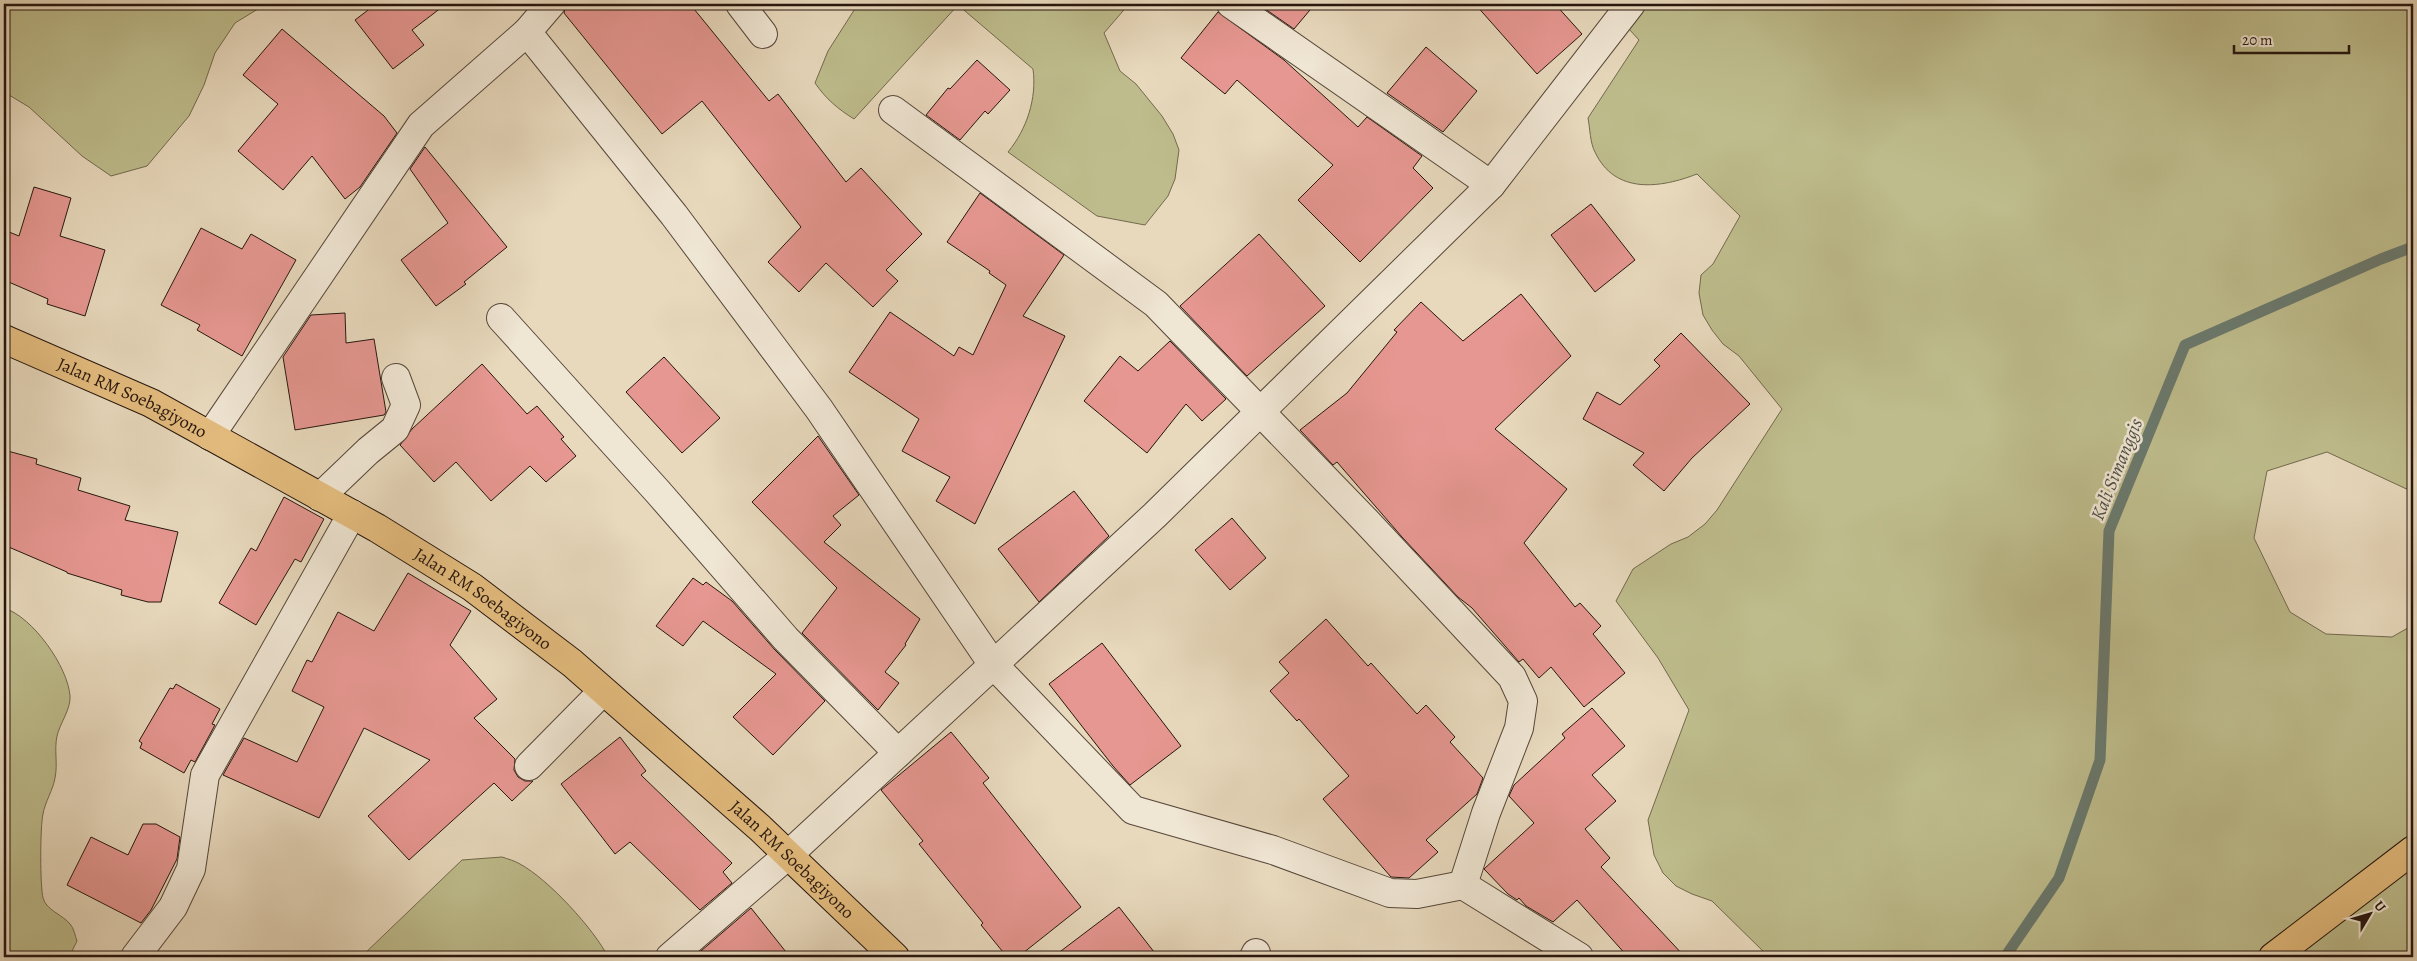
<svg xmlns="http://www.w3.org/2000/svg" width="2417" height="961" font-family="Alegreya,serif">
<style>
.green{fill:#bebc8c;stroke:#72694d}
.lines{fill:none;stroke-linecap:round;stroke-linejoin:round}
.stream{stroke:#6a796d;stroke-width:11}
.building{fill:#e69791;stroke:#26160e}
.minor-casing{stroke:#56473a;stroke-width:30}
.major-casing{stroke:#26160e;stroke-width:30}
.minor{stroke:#f0e6d4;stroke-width:28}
.major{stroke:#e4bc7e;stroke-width:28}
.labels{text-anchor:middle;stroke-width:5;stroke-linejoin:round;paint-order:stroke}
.street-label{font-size:18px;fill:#26160e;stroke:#f0e6d4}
.water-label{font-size:19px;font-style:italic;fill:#4e5045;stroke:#f0e6d4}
</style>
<rect width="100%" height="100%" fill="#e8d9bd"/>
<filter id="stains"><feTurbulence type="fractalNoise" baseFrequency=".004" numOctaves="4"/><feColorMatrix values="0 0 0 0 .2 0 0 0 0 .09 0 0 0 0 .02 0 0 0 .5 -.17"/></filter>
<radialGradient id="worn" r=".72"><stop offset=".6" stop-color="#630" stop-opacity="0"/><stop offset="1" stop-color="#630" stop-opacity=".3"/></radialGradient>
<!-- green -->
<g class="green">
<path d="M 4,4 L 266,4 L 235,23 L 215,53 L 204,85 L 189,116 L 147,166 L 111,176 L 82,156 L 29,107 L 4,92 Z"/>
<path d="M 858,4 L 1129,4 L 1104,33 L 1120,71 L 1136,84 L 1162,116 L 1173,134 L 1179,150 L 1175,179 L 1168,196 L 1145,225 L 1097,216 L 1008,152 C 1027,129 1037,98 1033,69 L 958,5 L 854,119 C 838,109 826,99 815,83 L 828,51 Z"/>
<path d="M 1606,4 L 2413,4 L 2413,492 L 2327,452 L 2267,471 L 2254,538 L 2290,612 L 2326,634 L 2392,637 L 2413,625 L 2413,957 L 1769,957 L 1712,901 L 1692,894 L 1676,886 L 1663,873 L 1654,855 L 1648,820 L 1689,710 L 1658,658 L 1616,601 L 1633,569 L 1671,544 L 1688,537 L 1705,524 L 1717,510 L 1782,409 L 1739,356 L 1723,344 L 1712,330 L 1703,315 L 1699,293 L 1701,275 L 1713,264 L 1740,216 L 1697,174 C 1661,188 1615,195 1595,152 C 1590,143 1590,128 1588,118 L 1639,40 Z"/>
<path d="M 4,608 C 33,617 68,667 70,696 C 71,709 60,723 57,736 C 54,750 58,764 55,778 C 53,790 45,802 43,814 C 40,827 40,886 43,898 C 46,910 63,915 70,924 C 74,928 75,936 77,941 L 69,957 L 4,957 Z"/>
<path d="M 502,857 C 508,859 515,861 520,864 C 548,879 594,929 608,957 L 361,957 L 462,860 Z"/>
</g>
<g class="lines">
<!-- stream -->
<path class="stream" d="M 2005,957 L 2059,878 L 2100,760 L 2109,531 L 2185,345 L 2381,259 L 2413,247"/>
</g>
<!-- building -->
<g class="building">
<path d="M 376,4 L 446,4 L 412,30 L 424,45 L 393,69 L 355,20 Z"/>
<path d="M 566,4 L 690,4 L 769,101 L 778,94 L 846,182 L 861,168 L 922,234 L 886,270 L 898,281 L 873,307 L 826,263 L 799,292 L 768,262 L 801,227 L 702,101 L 662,134 L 564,13 Z"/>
<path d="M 1258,4 L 1315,4 L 1294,29 Z"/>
<path d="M 1475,4 L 1555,4 L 1582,34 L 1537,74 Z"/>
<path d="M 1218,12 L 1284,60 L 1358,127 L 1367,117 L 1422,156 L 1413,168 L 1433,188 L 1360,262 L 1298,200 L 1333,165 L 1237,80 L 1225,94 L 1181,58 Z"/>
<path d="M 282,29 L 384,116 L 397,133 L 360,187 L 345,199 L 312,156 L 283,190 L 238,151 L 278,104 L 243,75 Z"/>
<path d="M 1426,47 L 1477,91 L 1443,132 L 1387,93 Z"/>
<path d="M 977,60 L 1010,90 L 988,114 L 985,111 L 960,140 L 926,115 L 948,88 L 950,89 Z"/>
<path d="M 425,147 L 507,247 L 464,282 L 466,284 L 436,306 L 401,260 L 448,223 L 410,169 Z"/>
<path d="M 34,187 L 71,198 L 60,236 L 105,250 L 85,316 L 47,304 L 48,299 L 4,280 L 4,230 L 19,236 Z"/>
<path d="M 980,193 L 1064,255 L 1023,316 L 1065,336 L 975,524 L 936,501 L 950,477 L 902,451 L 919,419 L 849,372 L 890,312 L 954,356 L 959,347 L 973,355 L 1006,285 L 989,273 L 990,271 L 947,242 Z"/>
<path d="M 1591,204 L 1635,260 L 1595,292 L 1551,235 Z"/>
<path d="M 201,228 L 242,249 L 251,234 L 296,260 L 242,356 L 197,330 L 200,325 L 161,305 Z"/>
<path d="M 1259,234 L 1325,306 L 1247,376 L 1180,306 Z"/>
<path d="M 1521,294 L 1571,356 L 1495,429 L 1567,489 L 1524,543 L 1575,607 L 1580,603 L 1601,626 L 1593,634 L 1625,673 L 1584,707 L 1551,667 L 1539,678 L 1523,659 L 1519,662 L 1472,608 L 1458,597 L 1402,537 L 1337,462 L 1333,465 L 1300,430 L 1347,393 L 1397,332 L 1394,330 L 1421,302 L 1463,341 Z"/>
<path d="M 345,313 L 346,343 L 374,339 L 386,412 L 384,415 L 295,430 L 283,357 L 311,315 Z"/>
<path d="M 1681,333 L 1750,404 L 1692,458 L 1664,491 L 1633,465 L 1644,453 L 1583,419 L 1597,392 L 1620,405 L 1660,366 L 1654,360 Z"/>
<path d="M 1170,341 L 1226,399 L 1202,421 L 1186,404 L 1147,453 L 1084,401 L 1120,356 L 1138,371 Z"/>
<path d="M 664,357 L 720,418 L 682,453 L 626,392 Z"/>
<path d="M 482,364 L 527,414 L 537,406 L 564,437 L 561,439 L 576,456 L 546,482 L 530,466 L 491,501 L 456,462 L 434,482 L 400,445 L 412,429 Z"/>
<path d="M 818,436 L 859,495 L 833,516 L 841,525 L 824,542 L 920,619 L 905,644 L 906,645 L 885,672 L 899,683 L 878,710 L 802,633 L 837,588 L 752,502 Z"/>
<path d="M 4,450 L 37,459 L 36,464 L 81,478 L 78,490 L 130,506 L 125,520 L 178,532 L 161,602 L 148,602 L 121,595 L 122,590 L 67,573 L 67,572 L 4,545 Z"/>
<path d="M 1074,491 L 1109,536 L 1039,602 L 998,549 Z"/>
<path d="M 284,497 L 324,519 L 301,562 L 295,559 L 256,625 L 219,603 L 251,548 L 256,551 Z"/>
<path d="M 1232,518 L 1266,558 L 1230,590 L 1195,550 Z"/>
<path d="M 408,573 L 471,611 L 450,645 L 497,699 L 474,718 L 515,759 L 514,770 L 518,777 L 525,781 L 533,781 L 512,801 L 494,783 L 409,860 L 368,816 L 430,760 L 364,728 L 319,818 L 223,775 L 244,738 L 297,762 L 324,707 L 292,691 L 307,660 L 312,662 L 338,612 L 374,631 Z"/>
<path d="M 693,578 L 703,585 L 706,582 L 732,601 L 775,650 L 825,701 L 773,755 L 733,717 L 776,674 L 703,621 L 683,646 L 656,626 Z"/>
<path d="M 1326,619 L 1368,666 L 1371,663 L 1417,714 L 1426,705 L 1455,737 L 1450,742 L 1483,778 L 1477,794 L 1426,840 L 1438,852 L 1409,878 L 1391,877 L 1323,799 L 1349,776 L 1299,719 L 1297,721 L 1270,691 L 1289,673 L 1279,662 Z"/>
<path d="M 1102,643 L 1181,746 L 1130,785 L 1113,766 L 1049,684 Z"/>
<path d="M 176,684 L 220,709 L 212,724 L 215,725 L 195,762 L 191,760 L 184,773 L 140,748 L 142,743 L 139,741 L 170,688 L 173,689 Z"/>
<path d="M 1592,708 L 1625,746 L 1592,775 L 1616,801 L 1585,829 L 1610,858 L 1601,867 L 1685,957 L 1628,957 L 1577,900 L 1553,922 L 1526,906 L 1519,898 L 1517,900 L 1508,894 L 1484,869 L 1534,823 L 1509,796 L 1514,785 L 1565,738 L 1562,734 Z"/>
<path d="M 951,732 L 989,778 L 983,783 L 1081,907 L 1018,957 L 1007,957 L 981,925 L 983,923 L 919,844 L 923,841 L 881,790 Z"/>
<path d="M 620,737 L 646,771 L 641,775 L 732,863 L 723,872 L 732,883 L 700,910 L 630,842 L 615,854 L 561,784 Z"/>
<path d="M 143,824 L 156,824 L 180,837 L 177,859 L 151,910 L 141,923 L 67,885 L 91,837 L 128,855 Z"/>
<path d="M 1119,907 L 1158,957 L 1053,957 Z"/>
<path d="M 751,908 L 790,957 L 694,957 Z"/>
</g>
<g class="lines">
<defs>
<g id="minor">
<path d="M 740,4 L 763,34"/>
<path d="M 1231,4 L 1491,185"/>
<path d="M 527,32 L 674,215 L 819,409 L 992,663 L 1133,810 L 1273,850 L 1390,893 L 1417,894 L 1463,885 L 1579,957"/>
<path d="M 893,110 L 1156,304 L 1366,521 L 1512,677 L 1523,701 L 1519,728 L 1486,813 L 1463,885"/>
<path d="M 501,318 L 658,492 L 786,639 L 898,753"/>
<path d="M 210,436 L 421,125 L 527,32 L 551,4"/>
<path d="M 320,497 L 368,451 L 395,429 L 406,405 L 396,378"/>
<path d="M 529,766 L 603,691"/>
<path d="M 135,957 L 173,907 L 191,869 L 205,775 L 352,514"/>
<path d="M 670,957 L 788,855 L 1155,515 L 1491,185 L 1631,4"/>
<path d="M 1254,957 L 1256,953"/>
</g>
<g id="major">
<path id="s1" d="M 4,339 L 151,403 L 377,528 L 472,587 L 572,663 L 760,828 L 895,957"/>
<path d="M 2273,957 L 2413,850"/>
</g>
</defs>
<!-- minor casing -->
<use href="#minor" class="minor-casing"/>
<!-- major casing -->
<use href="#major" class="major-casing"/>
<!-- minor -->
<use href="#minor" class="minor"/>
<!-- major -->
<use href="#major" class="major"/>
</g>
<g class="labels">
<!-- street labels -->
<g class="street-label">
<text dy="6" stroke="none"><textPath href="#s1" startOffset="141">Jalan RM Soebagiyono</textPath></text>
<text dy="6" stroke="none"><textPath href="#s1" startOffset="546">Jalan RM Soebagiyono</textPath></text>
<text dy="6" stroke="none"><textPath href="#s1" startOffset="951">Jalan RM Soebagiyono</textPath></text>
</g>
<!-- water labels -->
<g class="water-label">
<text transform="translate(2116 469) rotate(-68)" y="7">Kali Simanggis</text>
</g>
</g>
<!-- margin -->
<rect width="2417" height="961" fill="none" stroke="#e8d9bd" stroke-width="20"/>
<rect x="5" y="5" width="2407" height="951" fill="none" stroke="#26160e" stroke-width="2.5"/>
<rect x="10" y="10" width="2397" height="941" fill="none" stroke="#26160e"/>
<!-- north arrow -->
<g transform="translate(2370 914) rotate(52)" stroke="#f0e6d4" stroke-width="4" paint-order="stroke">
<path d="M0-4L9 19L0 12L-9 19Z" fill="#26160e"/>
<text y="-8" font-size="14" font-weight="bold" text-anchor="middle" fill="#26160e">U</text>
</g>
<!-- scale -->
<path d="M2234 45v8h115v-8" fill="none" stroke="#26160e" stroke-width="2.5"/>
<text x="2242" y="45" font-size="15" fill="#26160e" stroke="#f0e6d4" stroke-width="4" paint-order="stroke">20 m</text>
<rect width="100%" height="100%" filter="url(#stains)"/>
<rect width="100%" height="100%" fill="url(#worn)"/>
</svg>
